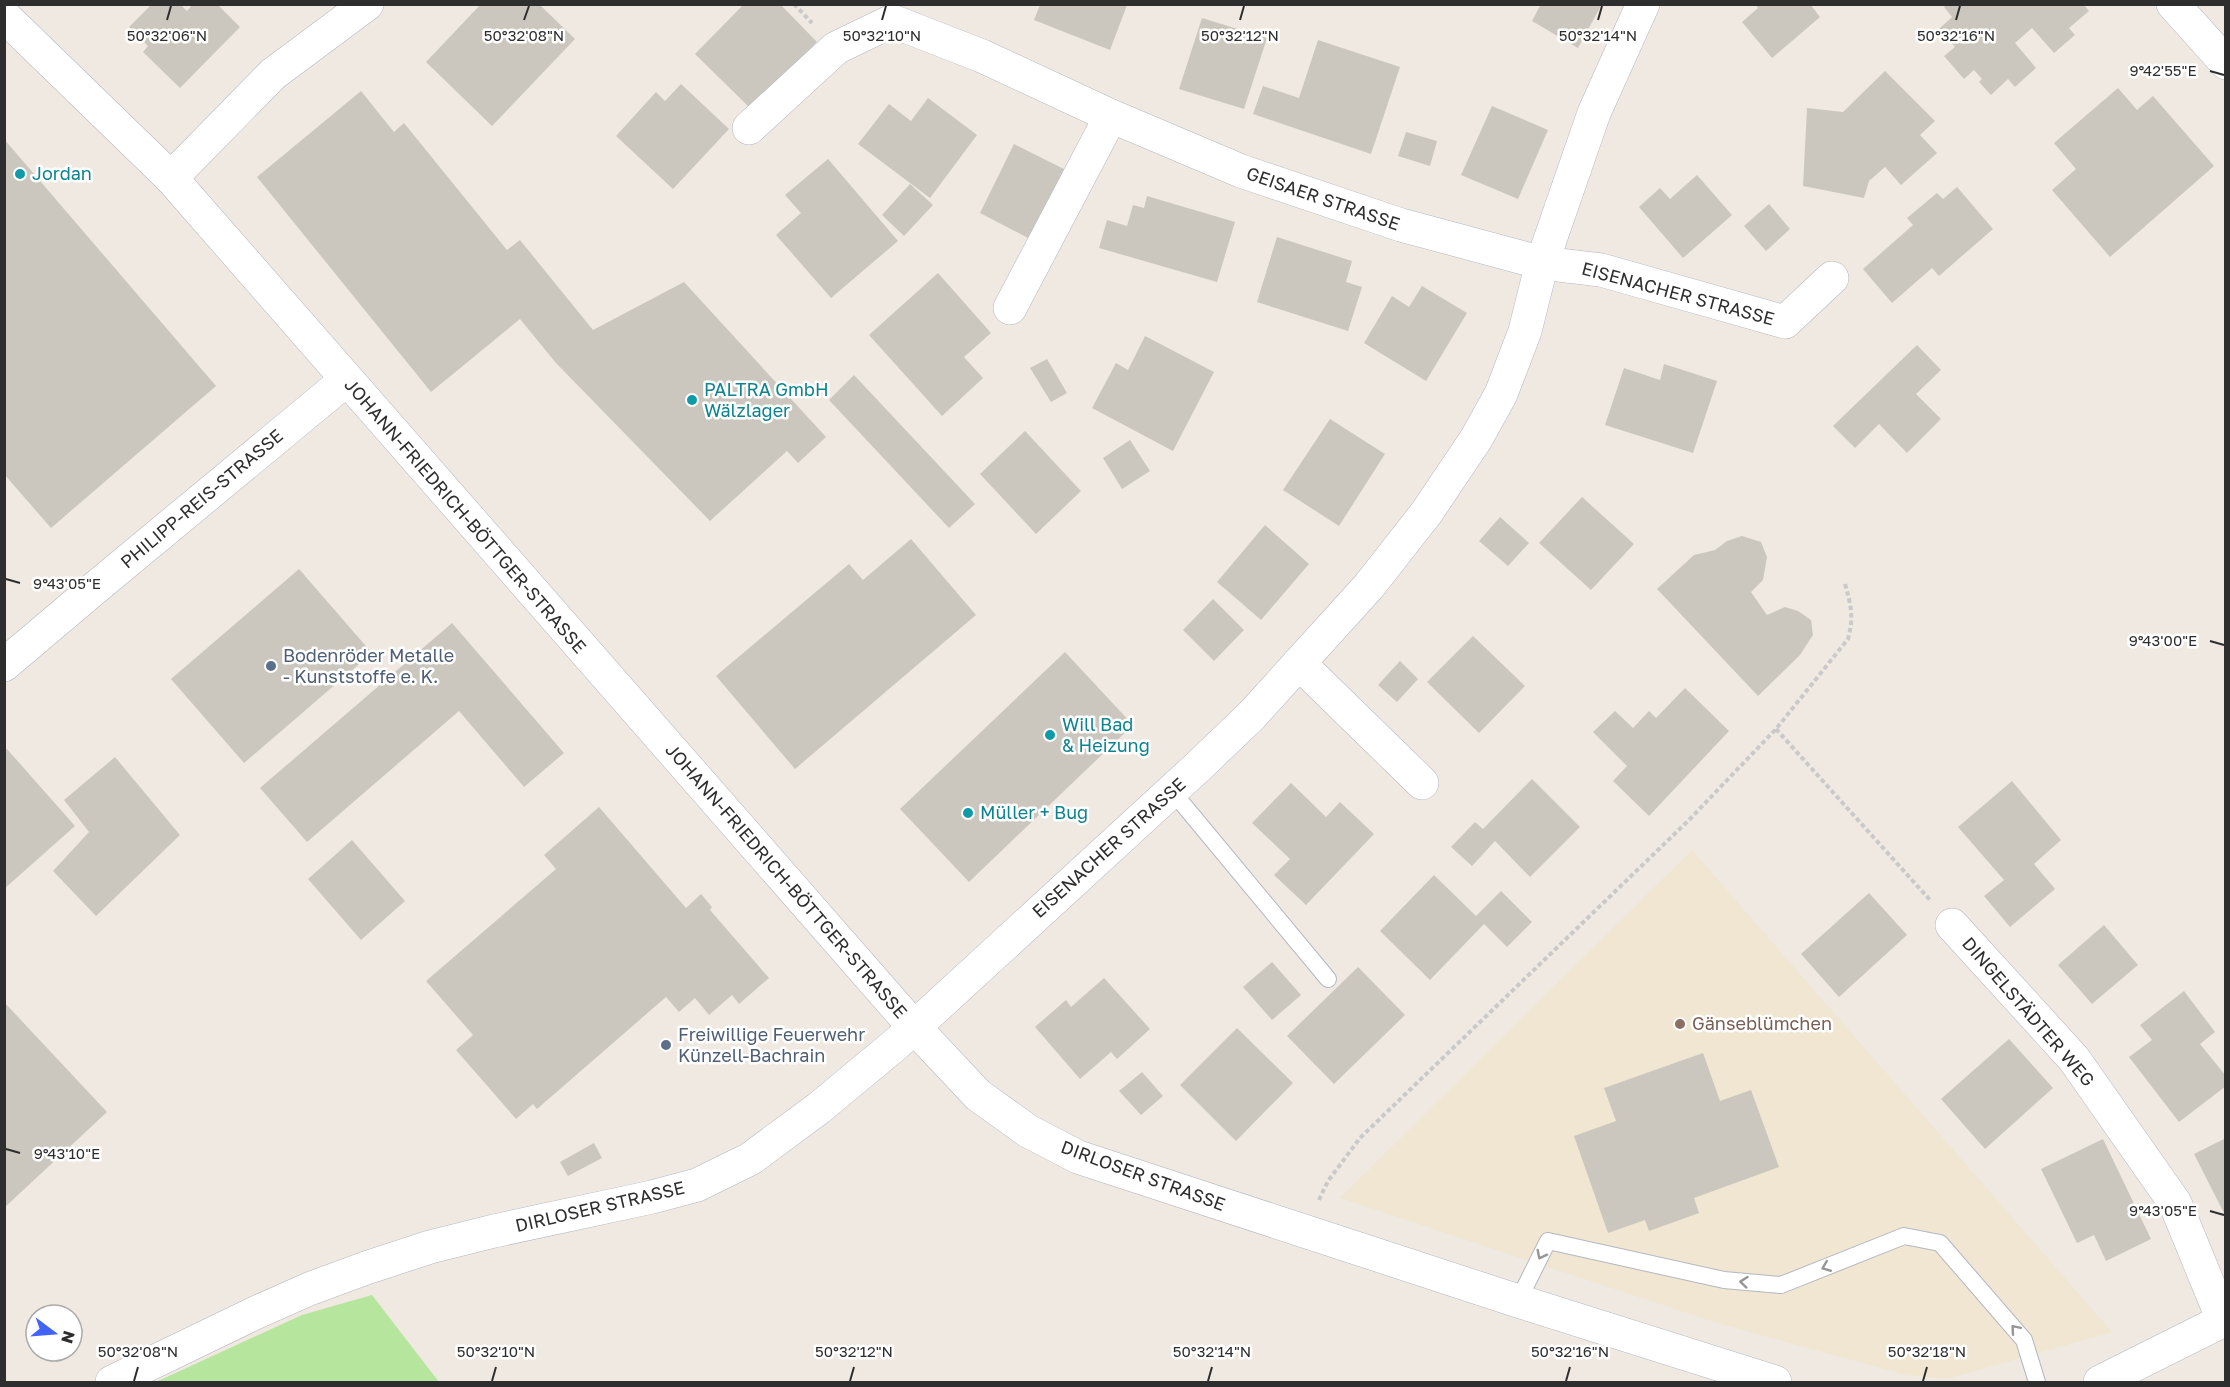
<svg xmlns="http://www.w3.org/2000/svg" width="2230" height="1387" font-family="'Golos Text',sans-serif">
<style>
.education{fill:#f0e6d1}
.green{fill:#b6e59e}
.building{fill:#cbc7bf}
.lines{fill:none;stroke-linecap:round;stroke-linejoin:round}
.service-casing{stroke:#b4b7c1;stroke-width:18}
.minor-casing{stroke:#b4b7c1;stroke-width:34}
.path{stroke:#c9c9c9;stroke-width:4;stroke-dasharray:4.5 3;stroke-linecap:butt}
.service{stroke:#fff;stroke-width:16}
.minor{stroke:#fff;stroke-width:33}
.oneway{stroke:#969696}
.ticks{fill:none;stroke:#2e2e2e;stroke-width:2}
.culture-dot{fill:#0f9aa8;stroke:#fff;stroke-width:2}
.service-dot{fill:#5c6f8a;stroke:#fff;stroke-width:2}
.education-dot{fill:#8d6e63;stroke:#fff;stroke-width:2}
.labels{text-anchor:middle;stroke-width:5;stroke-linejoin:round;paint-order:stroke}
.culture-label{font-size:18px;fill:#0d838f;stroke:#fff;text-anchor:start}
.street-label{font-size:18px;fill:#2e2e2e;stroke:#fff}
.service-label{font-size:18px;fill:#4e5e75;stroke:#fff;text-anchor:start}
.education-label{font-size:18px;fill:#785e54;stroke:#fff;text-anchor:start}
.ticks-label{font-size:15px;text-anchor:middle;fill:#2e2e2e;stroke:#fff;stroke-width:5;stroke-linejoin:round;paint-order:stroke}
</style>
<rect width="100%" height="100%" fill="#efe9e1"/>
<!-- education -->
<path class="education" d="M 1692,850 L 2112,1332 L 1947,1379 L 1906,1375 L 1714,1322 L 1340,1198 Z"/>
<!-- green -->
<path class="green" d="M 372,1295 L 439,1382 L 156,1382 L 302,1315 Z"/>
<!-- building -->
<g class="building">
<path d="M 152,4 L 180,4 L 187,11 L 193,4 L 217,4 L 240,27 L 180,88 L 143,52 L 148,46 L 129,27 Z"/>
<path d="M 481,4 L 539,4 L 575,39 L 492,126 L 426,62 Z"/>
<path d="M 744,4 L 780,4 L 817,42 L 751,109 L 695,54 Z"/>
<path d="M 1541,4 L 1602,4 L 1578,48 L 1532,21 Z"/>
<path d="M 1755,4 L 1810,4 L 1820,17 L 1772,58 L 1742,22 L 1758,8 Z"/>
<path d="M 1947,4 L 2083,4 L 2089,11 L 2069,28 L 2075,35 L 2054,53 L 2032,28 L 2015,43 L 2036,68 L 2015,87 L 2008,79 L 1991,95 L 1979,82 L 1982,79 L 1974,70 L 1964,79 L 1944,56 L 1955,47 L 1939,29 L 1952,17 L 1944,7 Z"/>
<path d="M 1040,5 L 1127,5 L 1110,50 L 1034,20 Z"/>
<path d="M 1202,18 L 1267,38 L 1244,109 L 1179,89 Z"/>
<path d="M 1318,40 L 1400,67 L 1371,154 L 1253,114 L 1263,86 L 1299,98 Z"/>
<path d="M 1885,71 L 1935,121 L 1920,135 L 1937,153 L 1901,185 L 1885,167 L 1869,181 L 1864,198 L 1803,186 L 1807,108 L 1843,112 Z"/>
<path d="M 681,84 L 729,129 L 673,189 L 616,136 L 656,92 L 665,101 Z"/>
<path d="M 2118,88 L 2137,110 L 2153,96 L 2214,166 L 2110,257 L 2052,190 L 2076,169 L 2054,143 Z"/>
<path d="M 361,91 L 394,132 L 404,123 L 507,250 L 520,240 L 593,330 L 684,282 L 826,437 L 798,463 L 787,451 L 710,521 L 556,363 L 520,319 L 431,392 L 257,177 Z"/>
<path d="M 928,98 L 977,135 L 930,198 L 858,144 L 889,104 L 911,121 Z"/>
<path d="M 1492,106 L 1548,130 L 1518,199 L 1461,175 Z"/>
<path d="M 1406,132 L 1437,141 L 1430,166 L 1398,156 Z"/>
<path d="M 4,139 L 216,386 L 51,528 L 4,474 Z"/>
<path d="M 1014,144 L 1072,173 L 1036,242 L 980,213 Z"/>
<path d="M 828,159 L 898,241 L 831,298 L 776,235 L 801,213 L 785,195 Z"/>
<path d="M 1697,175 L 1732,215 L 1683,258 L 1639,207 L 1660,188 L 1670,199 Z"/>
<path d="M 910,184 L 933,205 L 904,236 L 882,215 Z"/>
<path d="M 1957,187 L 1993,229 L 1939,276 L 1932,268 L 1892,303 L 1863,269 L 1913,225 L 1907,218 L 1937,193 L 1943,199 Z"/>
<path d="M 1147,196 L 1235,222 L 1217,282 L 1099,248 L 1107,220 L 1127,226 L 1133,205 L 1144,208 Z"/>
<path d="M 1769,204 L 1790,229 L 1766,251 L 1744,226 Z"/>
<path d="M 1277,237 L 1352,261 L 1346,282 L 1362,287 L 1348,331 L 1257,302 Z"/>
<path d="M 938,273 L 991,333 L 964,357 L 983,378 L 942,416 L 869,335 Z"/>
<path d="M 1422,286 L 1467,313 L 1426,381 L 1364,343 L 1392,296 L 1409,307 Z"/>
<path d="M 1145,336 L 1214,372 L 1173,451 L 1092,408 L 1116,363 L 1128,370 Z"/>
<path d="M 1917,345 L 1941,370 L 1916,394 L 1941,419 L 1907,453 L 1879,424 L 1855,448 L 1833,426 Z"/>
<path d="M 1047,359 L 1067,393 L 1051,402 L 1030,368 Z"/>
<path d="M 1664,364 L 1717,381 L 1693,453 L 1605,425 L 1624,368 L 1660,380 Z"/>
<path d="M 854,375 L 975,504 L 949,528 L 829,400 Z"/>
<path d="M 1330,419 L 1385,454 L 1339,526 L 1283,490 Z"/>
<path d="M 1025,431 L 1081,491 L 1036,534 L 980,474 Z"/>
<path d="M 1130,440 L 1150,471 L 1122,489 L 1103,458 Z"/>
<path d="M 1582,497 L 1634,544 L 1591,590 L 1539,543 Z"/>
<path d="M 1500,517 L 1529,543 L 1508,566 L 1479,541 Z"/>
<path d="M 1265,525 L 1309,564 L 1261,620 L 1217,582 Z"/>
<path d="M 1742,536 L 1761,542 L 1767,557 L 1763,580 L 1751,592 L 1767,615 L 1785,607 L 1798,611 L 1811,620 L 1813,635 L 1800,655 L 1758,696 L 1657,589 L 1694,555 L 1715,550 L 1727,541 Z"/>
<path d="M 911,539 L 976,615 L 795,769 L 716,676 L 849,564 L 863,580 Z"/>
<path d="M 299,569 L 372,653 L 244,763 L 171,679 Z"/>
<path d="M 1213,599 L 1244,630 L 1214,661 L 1183,630 Z"/>
<path d="M 452,623 L 564,753 L 524,787 L 459,711 L 307,842 L 260,788 Z"/>
<path d="M 1473,636 L 1525,686 L 1479,733 L 1427,682 Z"/>
<path d="M 1065,652 L 1133,725 L 969,882 L 900,809 Z"/>
<path d="M 1400,661 L 1418,679 L 1397,702 L 1378,685 Z"/>
<path d="M 1685,688 L 1729,731 L 1649,816 L 1613,781 L 1627,766 L 1593,732 L 1615,711 L 1633,728 L 1649,711 L 1656,718 Z"/>
<path d="M 7,749 L 75,826 L 4,889 L 4,751 Z"/>
<path d="M 115,757 L 180,835 L 96,916 L 53,871 L 89,832 L 64,800 Z"/>
<path d="M 1532,779 L 1580,827 L 1530,877 L 1495,841 L 1472,866 L 1451,847 L 1475,822 L 1483,829 Z"/>
<path d="M 2012,781 L 2061,840 L 2034,864 L 2055,889 L 2010,927 L 1984,896 L 2004,880 L 1958,827 Z"/>
<path d="M 1291,783 L 1326,817 L 1340,802 L 1374,834 L 1306,905 L 1274,875 L 1290,859 L 1252,823 Z"/>
<path d="M 599,807 L 686,908 L 701,894 L 712,907 L 710,910 L 769,978 L 739,1004 L 732,995 L 709,1015 L 695,998 L 679,1012 L 666,997 L 537,1109 L 533,1104 L 516,1119 L 456,1050 L 473,1035 L 426,981 L 556,869 L 544,855 Z"/>
<path d="M 352,840 L 405,901 L 361,940 L 308,879 Z"/>
<path d="M 1434,875 L 1476,916 L 1501,891 L 1532,922 L 1507,947 L 1484,924 L 1430,980 L 1380,931 Z"/>
<path d="M 1869,893 L 1907,935 L 1839,997 L 1801,954 Z"/>
<path d="M 2104,925 L 2138,965 L 2092,1004 L 2058,965 Z"/>
<path d="M 1272,962 L 1301,995 L 1272,1020 L 1243,987 Z"/>
<path d="M 1358,967 L 1405,1015 L 1334,1084 L 1287,1036 Z"/>
<path d="M 1104,978 L 1150,1029 L 1117,1059 L 1111,1052 L 1080,1079 L 1035,1027 L 1066,1000 L 1071,1007 Z"/>
<path d="M 2184,991 L 2215,1032 L 2200,1044 L 2226,1076 L 2226,1086 L 2179,1122 L 2129,1057 L 2152,1040 L 2140,1025 Z"/>
<path d="M 4,1002 L 107,1112 L 4,1208 Z"/>
<path d="M 1237,1028 L 1293,1083 L 1236,1141 L 1180,1085 Z"/>
<path d="M 2009,1039 L 2053,1088 L 1985,1149 L 1941,1099 Z"/>
<path d="M 1703,1053 L 1720,1101 L 1751,1090 L 1779,1167 L 1694,1198 L 1699,1213 L 1649,1231 L 1645,1220 L 1608,1233 L 1574,1136 L 1616,1121 L 1604,1088 Z"/>
<path d="M 1142,1072 L 1163,1096 L 1141,1115 L 1119,1091 Z"/>
<path d="M 2226,1138 L 2226,1217 L 2194,1154 Z"/>
<path d="M 2103,1139 L 2151,1239 L 2106,1261 L 2094,1235 L 2077,1243 L 2041,1169 Z"/>
<path d="M 594,1143 L 602,1158 L 568,1176 L 560,1162 Z"/>
</g>
<g class="lines">
<defs>
<g id="service">
<path d="M 1172,791 L 1328,979"/>
<path d="M 1518,1301 L 1548,1241 L 1724,1280 L 1781,1285 L 1904,1236 L 1940,1243 L 2024,1340 L 2037,1382"/>
</g>
<g id="minor">
<path d="M 2173,4 L 2226,63"/>
<path d="M 4,16 L 171,178 L 914,1027 L 978,1095 L 1028,1131 L 1078,1157 L 1518,1301 L 1775,1382"/>
<path d="M 749,128 L 836,48 L 892,21 L 982,56 L 1111,116 L 1241,171 L 1401,225 L 1542,263 L 1601,270 L 1785,322 L 1832,278"/>
<path d="M 171,178 L 273,74 L 367,4"/>
<path d="M 1010,308 L 1111,116"/>
<path d="M 1299,663 L 1422,783"/>
<path d="M 4,665 L 95,588 L 346,380"/>
<path d="M 1952,925 L 2074,1059 L 2175,1203 L 2223,1320"/>
<path d="M 112,1382 L 255,1313 L 309,1289 L 366,1268 L 430,1247 L 494,1231 L 652,1197 L 697,1185 L 750,1159 L 819,1108 L 896,1044 L 1201,764 L 1252,715 L 1369,586 L 1427,512 L 1476,439 L 1501,394 L 1525,331 L 1542,263 L 1594,113 L 1643,4"/>
<path d="M 2100,1382 L 2226,1319"/>
</g>
</defs>
<!-- service casing -->
<use href="#service" class="service-casing"/>
<!-- minor casing -->
<use href="#minor" class="minor-casing"/>
<!-- path -->
<g class="path">
<path d="M 794,4 L 812,23"/>
<path d="M 1776,729 L 1930,900"/>
<path d="M 1319,1200 L 1328,1181 L 1360,1138 L 1688,821 L 1776,729 L 1848,639 C 1854,617 1851,605 1845,584"/>
</g>
<!-- service -->
<use href="#service" class="service"/>
<!-- minor -->
<use href="#minor" class="minor"/>
</g>
<!-- one-way arrows -->
<defs><path id="oneway-chevron" d="M-2-3.5L2.5 0L-2 3.5" fill="none" stroke-width="1.6" stroke-linecap="round" stroke-linejoin="round" transform="scale(1.5)"/></defs>
<g class="oneway">
<use href="#oneway-chevron" transform="translate(1541 1255) rotate(117)"/>
<use href="#oneway-chevron" transform="translate(1826 1267) rotate(158)"/>
<use href="#oneway-chevron" transform="translate(1744 1282) rotate(-174)"/>
<use href="#oneway-chevron" transform="translate(2015 1329) rotate(-131)"/>
</g>
<!-- ticks -->
<path class="ticks" d="M 167,20 L 171,6M 524,20 L 529,6M 882,20 L 886,6M 1240,20 L 1244,6M 1598,20 L 1602,6M 1956,20 L 1960,6M 2210,71 L 2224,75M 6,579 L 20,583M 2210,641 L 2224,645M 6,1149 L 20,1153M 2210,1211 L 2224,1215M 134,1381 L 138,1367M 492,1381 L 496,1367M 850,1381 L 854,1367M 1208,1381 L 1212,1367M 1566,1381 L 1570,1367M 1923,1381 L 1927,1367"/>
<!-- markers -->
<g class="culture-dot">
<circle cx="20" cy="174" r="6"/>
<circle cx="692" cy="400" r="6"/>
<circle cx="1050" cy="735" r="6"/>
<circle cx="968" cy="813" r="6"/>
</g>
<g class="service-dot">
<circle cx="271" cy="666" r="6"/>
<circle cx="666" cy="1045" r="6"/>
</g>
<circle class="education-dot" cx="1680" cy="1024" r="6"/>
<g class="labels">
<!-- culture labels -->
<g class="culture-label">
<text x="32" y="180">Jordan</text>
<text x="704" y="396">PALTRA GmbH<tspan x="704" dy="21">Wälzlager</tspan></text>
<text x="1062" y="731">Will Bad<tspan x="1062" dy="21">&amp; Heizung</tspan></text>
<text x="980" y="819">Müller + Bug</text>
</g>
<!-- street labels -->
<g class="street-label">
<text transform="translate(1323 199) rotate(19)" y="6">GEISAER STRASSE</text>
<text transform="translate(1678 294) rotate(15)" y="6">EISENACHER STRASSE</text>
<text transform="translate(202 499) rotate(-40)" y="6">PHILIPP-REIS-STRASSE</text>
<text transform="translate(465 516) rotate(49)" y="6">JOHANN-FRIEDRICH-BÖTTGER-STRASSE</text>
<text transform="translate(1109 848) rotate(-42)" y="6">EISENACHER STRASSE</text>
<text transform="translate(786 881) rotate(49)" y="6">JOHANN-FRIEDRICH-BÖTTGER-STRASSE</text>
<text transform="translate(2028 1012) rotate(49)" y="6">DINGELSTÄDTER WEG</text>
<text transform="translate(1143 1176) rotate(20)" y="6">DIRLOSER STRASSE</text>
<text transform="translate(600 1207) rotate(-13)" y="6">DIRLOSER STRASSE</text>
</g>
<!-- service labels -->
<g class="service-label">
<text x="283" y="662">Bodenröder Metalle<tspan x="283" dy="21">- Kunststoffe e. K.</tspan></text>
<text x="678" y="1041">Freiwillige Feuerwehr<tspan x="678" dy="21">Künzell-Bachrain</tspan></text>
</g>
<!-- education labels -->
<g class="education-label">
<text x="1692" y="1030">Gänseblümchen</text>
</g>
</g>
<g class="ticks-label">
<text x="167" y="41">50°32'06"N</text>
<text x="524" y="41">50°32'08"N</text>
<text x="882" y="41">50°32'10"N</text>
<text x="1240" y="41">50°32'12"N</text>
<text x="1598" y="41">50°32'14"N</text>
<text x="1956" y="41">50°32'16"N</text>
<text x="2163" y="76">9°42'55"E</text>
<text x="67" y="589">9°43'05"E</text>
<text x="2163" y="646">9°43'00"E</text>
<text x="67" y="1159">9°43'10"E</text>
<text x="2163" y="1216">9°43'05"E</text>
<text x="138" y="1357">50°32'08"N</text>
<text x="496" y="1357">50°32'10"N</text>
<text x="854" y="1357">50°32'12"N</text>
<text x="1212" y="1357">50°32'14"N</text>
<text x="1570" y="1357">50°32'16"N</text>
<text x="1927" y="1357">50°32'18"N</text>
</g>
<!-- border -->
<rect width="2230" height="1387" fill="none" stroke="#2e2e2e" stroke-width="12"/>
<!-- north arrow -->
<g transform="translate(54 1333) rotate(106)"><circle r="28" fill="#ffffff" stroke="#ababab" stroke-width="1.5"/>
<path d="M0-4.5L10 22L0 15L-10 22Z" fill="#4264fb"/>
<text y="-9" font-size="16" font-weight="bold" text-anchor="middle" fill="#2e2e2e">N</text>
</g>
</svg>
